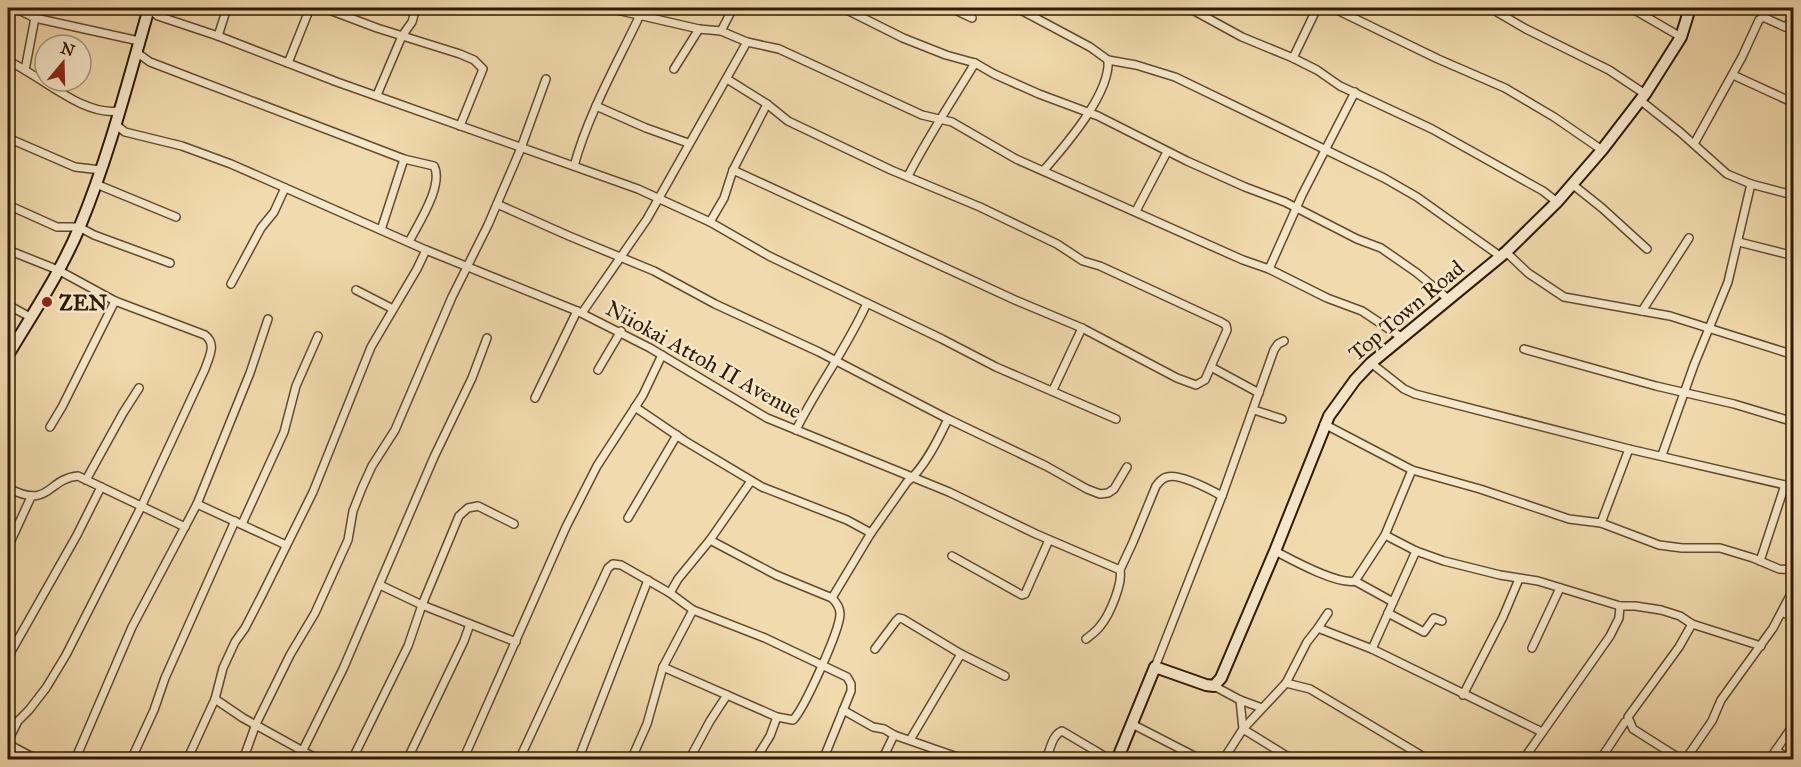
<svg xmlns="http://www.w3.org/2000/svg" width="1801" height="767" font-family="'IM FELL Great Primer',serif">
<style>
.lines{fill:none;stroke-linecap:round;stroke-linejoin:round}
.street-casing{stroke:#604a2e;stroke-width:10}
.secondary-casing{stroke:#2f1a04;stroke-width:14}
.street{stroke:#f6e7ca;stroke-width:7}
.secondary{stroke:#f6e7ca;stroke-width:10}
.poi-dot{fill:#8f2418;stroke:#f6e7ca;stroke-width:2}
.labels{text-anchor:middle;stroke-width:5;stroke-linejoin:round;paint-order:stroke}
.poi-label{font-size:22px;font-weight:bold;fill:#2f1a04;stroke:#f6e7ca;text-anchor:start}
.street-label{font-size:22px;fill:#2f1a04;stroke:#f6e7ca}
</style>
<rect width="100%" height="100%" fill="#f1daad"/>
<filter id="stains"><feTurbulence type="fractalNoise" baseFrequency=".00333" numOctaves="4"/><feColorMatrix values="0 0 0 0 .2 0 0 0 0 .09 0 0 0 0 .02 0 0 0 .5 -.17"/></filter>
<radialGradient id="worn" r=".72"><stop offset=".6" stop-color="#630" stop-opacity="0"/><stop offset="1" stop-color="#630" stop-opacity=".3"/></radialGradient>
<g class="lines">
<defs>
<g id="street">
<path d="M 15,8 L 35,18 L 139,41"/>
<path d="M 324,8 L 377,28 L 460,54 L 474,60 L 483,69 L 460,126"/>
<path d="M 608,8 L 699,29 L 721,31 L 747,42 L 779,49 L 922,115 L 952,122 L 1016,159 L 1243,260 L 1269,269 L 1327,298 L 1362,311 L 1401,337"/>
<path d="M 843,8 L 903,38 L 946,55 L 975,63 L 994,74 L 1039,94 L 1098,116 L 1187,161 L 1245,187 L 1285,202 L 1357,239 L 1381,248 L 1417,273 L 1448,299"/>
<path d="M 951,8 L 972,18"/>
<path d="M 1017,8 L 1090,47 L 1108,60 L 1136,65 L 1175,77 L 1384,178 L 1417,197 L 1500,256"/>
<path d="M 1189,8 L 1242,37 L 1293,58 L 1317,70 L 1340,86 L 1432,129 L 1543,191 L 1557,202"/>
<path d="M 1333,8 L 1438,59 L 1505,88 L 1554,117 L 1602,150"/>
<path d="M 1490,8 L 1526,29 L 1609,70 L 1645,94"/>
<path d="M 1631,8 L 1681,37"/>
<path d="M 149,9 L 158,16 L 218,36 L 337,82 L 638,189 L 710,222 L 724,198 L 733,170 L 1015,300 L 1082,328 L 1177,378 L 1196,385 L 1205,380 L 1227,330 L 1226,325 L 1221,322 L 1100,266 L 1083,261 L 1057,244 L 980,207 L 891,170 L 788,121 L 767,104 L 727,79"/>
<path d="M 721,31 L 733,8"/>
<path d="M 218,36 L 227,8"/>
<path d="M 136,52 L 150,62 L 404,159 L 434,166 C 444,185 418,224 409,242"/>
<path d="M 1293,58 L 1317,8"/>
<path d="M 8,61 C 40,75 82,116 118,111"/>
<path d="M 288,63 L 310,8"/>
<path d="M 674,69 L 699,29"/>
<path d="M 25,70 L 35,18"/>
<path d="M 1733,75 L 1794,103"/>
<path d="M 377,95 L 402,36 L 412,22 L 416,8"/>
<path d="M 1640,100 L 1680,132 L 1727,174 L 1751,184 L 1789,194"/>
<path d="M 596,106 L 646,128 L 688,143"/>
<path d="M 115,124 L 125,132 L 182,146 L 231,164 L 426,250 L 577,311 L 650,348 L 767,418 L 949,492 L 1036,534 L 1120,570 L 1133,542 L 1156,486 C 1159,482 1162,478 1167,477 C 1180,473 1211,490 1222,496"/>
<path d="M 8,138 L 75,167 L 101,170"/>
<path d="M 1694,144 L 1742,57 L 1759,20 L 1763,17 L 1785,27 L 1794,19"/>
<path d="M 574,166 C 589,112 617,64 640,15"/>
<path d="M 733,170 L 767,104"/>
<path d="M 1044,170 C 1065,146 1111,93 1108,60"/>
<path d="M 908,176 C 928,137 952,101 975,63"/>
<path d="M 96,184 L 176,217"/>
<path d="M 1572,184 L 1602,208 L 1647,249"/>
<path d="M 497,204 L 569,236 L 654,271 L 715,304 L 819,352 L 948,419 L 1046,466 L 1087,489 L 1100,494 L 1108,493 L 1114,489 L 1127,467"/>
<path d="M 8,205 L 57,227 L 79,227 L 94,235 L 170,263"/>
<path d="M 1136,211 L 1167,152"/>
<path d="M 710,222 L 769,256 L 942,339 L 996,367 L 1116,419"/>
<path d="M 381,230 L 404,159"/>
<path d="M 1739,242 L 1794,256"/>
<path d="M 8,250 L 58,270 L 115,301 L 205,335 C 217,344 209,357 205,369 L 141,507 L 66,655 L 46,688 L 29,710 L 18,721 L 8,741"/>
<path d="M 1506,252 L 1528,273 L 1564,297 L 1670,316 L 1794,355"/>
<path d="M 1269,269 L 1302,195 L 1355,92"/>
<path d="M 231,284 L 261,228 L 274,212 L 285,188"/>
<path d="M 356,290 L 393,309"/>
<path d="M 8,305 L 30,317"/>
<path d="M 1642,311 L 1689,238"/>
<path d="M 582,313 L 647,219 L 747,42"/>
<path d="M 1524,349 L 1656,386 L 1734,404 L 1794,422"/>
<path d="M 1371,363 L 1404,389 L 1415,394 L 1629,449 L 1794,487"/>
<path d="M 1211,367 L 1259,393"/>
<path d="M 598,370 L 621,331"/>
<path d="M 1053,390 L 1082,328"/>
<path d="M 535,398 L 577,311"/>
<path d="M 635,407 L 685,441 L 762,487 L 847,520 L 871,533"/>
<path d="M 1254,410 L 1282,419"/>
<path d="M 1324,424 L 1412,470 L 1480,489 L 1569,519 L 1601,523 L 1659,545 L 1682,548 L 1720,548 L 1753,558 L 1779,569 L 1794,570"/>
<path d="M 50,427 L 62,407 L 115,301"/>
<path d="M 796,430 C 817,387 847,348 867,303"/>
<path d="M 1662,455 L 1694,365 L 1728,282 L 1751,184"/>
<path d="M 86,480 L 123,413 L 139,388"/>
<path d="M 8,488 C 51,510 46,479 78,476 L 185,527"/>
<path d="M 197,504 L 286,545"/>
<path d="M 628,518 L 677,435"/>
<path d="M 1601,523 L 1629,449"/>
<path d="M 242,524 L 284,432 L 296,386 L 318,336"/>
<path d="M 1385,535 L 1416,551 L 1444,561 L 1500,575 L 1538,581 L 1620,606 L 1635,606 L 1661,610 L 1680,616 L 1692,624 L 1761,646"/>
<path d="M 710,540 L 751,481"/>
<path d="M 8,547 L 31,497"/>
<path d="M 1275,551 C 1292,560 1337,585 1355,581 L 1385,535 L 1412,470"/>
<path d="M 952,556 L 1022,595 L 1025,594 L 1049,540"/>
<path d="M 1760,561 L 1785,485"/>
<path d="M 1355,581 L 1393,602"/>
<path d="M 380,585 L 422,605 L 516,642"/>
<path d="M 832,598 L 871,533 L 907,482 C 924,469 939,438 948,419"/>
<path d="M 1782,612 L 1794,618"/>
<path d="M 1388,613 L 1424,632 L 1434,618 L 1442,621"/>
<path d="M 1318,628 L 1328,613"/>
<path d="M 1086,639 C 1091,635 1097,631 1101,625 C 1110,614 1123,583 1120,570"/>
<path d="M 1532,648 L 1560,588"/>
<path d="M 875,649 L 896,621 L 899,618 L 903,619 L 961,654 L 1005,676"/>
<path d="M 1372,649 L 1416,551"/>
<path d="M 8,657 L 77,535 L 101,487"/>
<path d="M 663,667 L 777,717 L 793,720 C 804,709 840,630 840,614 C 840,608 837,603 832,598 L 776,575 L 710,540 L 678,579 L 670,593"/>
<path d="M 1155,667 L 1222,496 L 1274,350 L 1278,344 L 1284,341"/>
<path d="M 1286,683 L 1310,689 L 1429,760"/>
<path d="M 1214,686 L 1240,700 L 1262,708"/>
<path d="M 1463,695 L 1503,617 L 1519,579"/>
<path d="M 215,699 L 243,718 L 319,760"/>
<path d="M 843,710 L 873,727 L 884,729 L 894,735 L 966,760"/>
<path d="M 1132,724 L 1202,760"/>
<path d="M 910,740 L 961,654"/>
<path d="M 8,744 L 38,760"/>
<path d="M 1776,750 L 1790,760"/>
<path d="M 75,760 L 132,627 L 197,504 L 250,373 L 268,319"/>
<path d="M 131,760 L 154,710 L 165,678 L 235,521"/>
<path d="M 187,760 L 215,699 L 223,668 L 235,642 L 245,628 L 263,593 L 313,492 L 371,347 L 417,269 L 426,250"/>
<path d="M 243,760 L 256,724 L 290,655 L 315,613 L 348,540 L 353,511 L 362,488 L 372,466 L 395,430 L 452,297 L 488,225 L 521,148 L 546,79"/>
<path d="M 298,760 L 343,669 L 434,457 L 472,378 L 487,338"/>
<path d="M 352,760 L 408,646 L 422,605 L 459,516 L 468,508 L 478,506 L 514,524"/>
<path d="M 407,760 L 464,641 L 470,624"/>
<path d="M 463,760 L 566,527 L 597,466 L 643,395 L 662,355"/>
<path d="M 519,760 L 608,568 L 613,564 L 621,565 L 670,593 L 693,610 L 765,638 L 847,677 L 851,684 L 851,691 L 823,760"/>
<path d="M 578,760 L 648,580"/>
<path d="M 631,760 L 647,724 L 663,667 L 693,610"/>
<path d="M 689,760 L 710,721 L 727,695"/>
<path d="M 755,760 L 770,736 L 777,717"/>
<path d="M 882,760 L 894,735"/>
<path d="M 1046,760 C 1050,750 1052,735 1062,731 L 1111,760"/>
<path d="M 1223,760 L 1243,729 L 1240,700"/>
<path d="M 1293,760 L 1243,729 L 1286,683 L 1307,642 L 1318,628 L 1372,649 L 1542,732"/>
<path d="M 1523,760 L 1610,636 L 1619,618 L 1620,606"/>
<path d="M 1600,760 L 1625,722 L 1629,721"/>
<path d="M 1682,760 L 1633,729 L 1628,717 L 1679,647 L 1692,624"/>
<path d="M 1685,760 L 1712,721 L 1721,700 L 1773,628 L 1794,588"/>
<path d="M 1769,760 L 1794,724"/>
</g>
<g id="secondary">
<path d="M 8,355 C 33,313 61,272 80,226 C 109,156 128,81 149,8"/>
<path d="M 1117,760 L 1155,667 L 1206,685 L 1214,686 L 1221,678 L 1275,551 L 1329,416 L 1355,380 L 1371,363 L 1506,252 L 1557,202 L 1602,150 L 1645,94 L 1681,37 L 1690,8"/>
</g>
</defs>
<!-- street casing -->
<use href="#street" class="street-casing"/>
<!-- secondary casing -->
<use href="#secondary" class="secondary-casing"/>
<!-- street -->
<use href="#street" class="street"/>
<!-- secondary -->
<use href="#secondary" class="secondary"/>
</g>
<!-- markers -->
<circle class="poi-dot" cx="47" cy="302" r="6"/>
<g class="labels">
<!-- poi labels -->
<g class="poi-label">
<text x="59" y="310">ZEN</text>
</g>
<!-- street labels -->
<g class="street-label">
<text transform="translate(1406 310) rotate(-40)" y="8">Top Town Road</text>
<text transform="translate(704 359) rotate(29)" y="8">Niiokai Attoh II Avenue</text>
</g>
</g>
<!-- margin -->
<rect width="1801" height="767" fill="none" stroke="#f1daad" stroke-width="30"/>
<rect x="9" y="9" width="1783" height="749" fill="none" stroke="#2f1a04" stroke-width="3"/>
<rect x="15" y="15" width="1771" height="737" fill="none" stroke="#2f1a04" stroke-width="1.5"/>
<!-- north arrow -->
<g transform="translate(63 63) rotate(19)"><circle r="28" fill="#f6e7ca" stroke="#a6957b" stroke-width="1.5"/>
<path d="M0-4.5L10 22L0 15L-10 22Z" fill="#8f2418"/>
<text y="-9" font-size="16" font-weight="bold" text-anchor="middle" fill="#2f1a04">N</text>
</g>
<rect width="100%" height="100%" filter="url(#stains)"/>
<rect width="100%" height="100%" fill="url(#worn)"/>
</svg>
